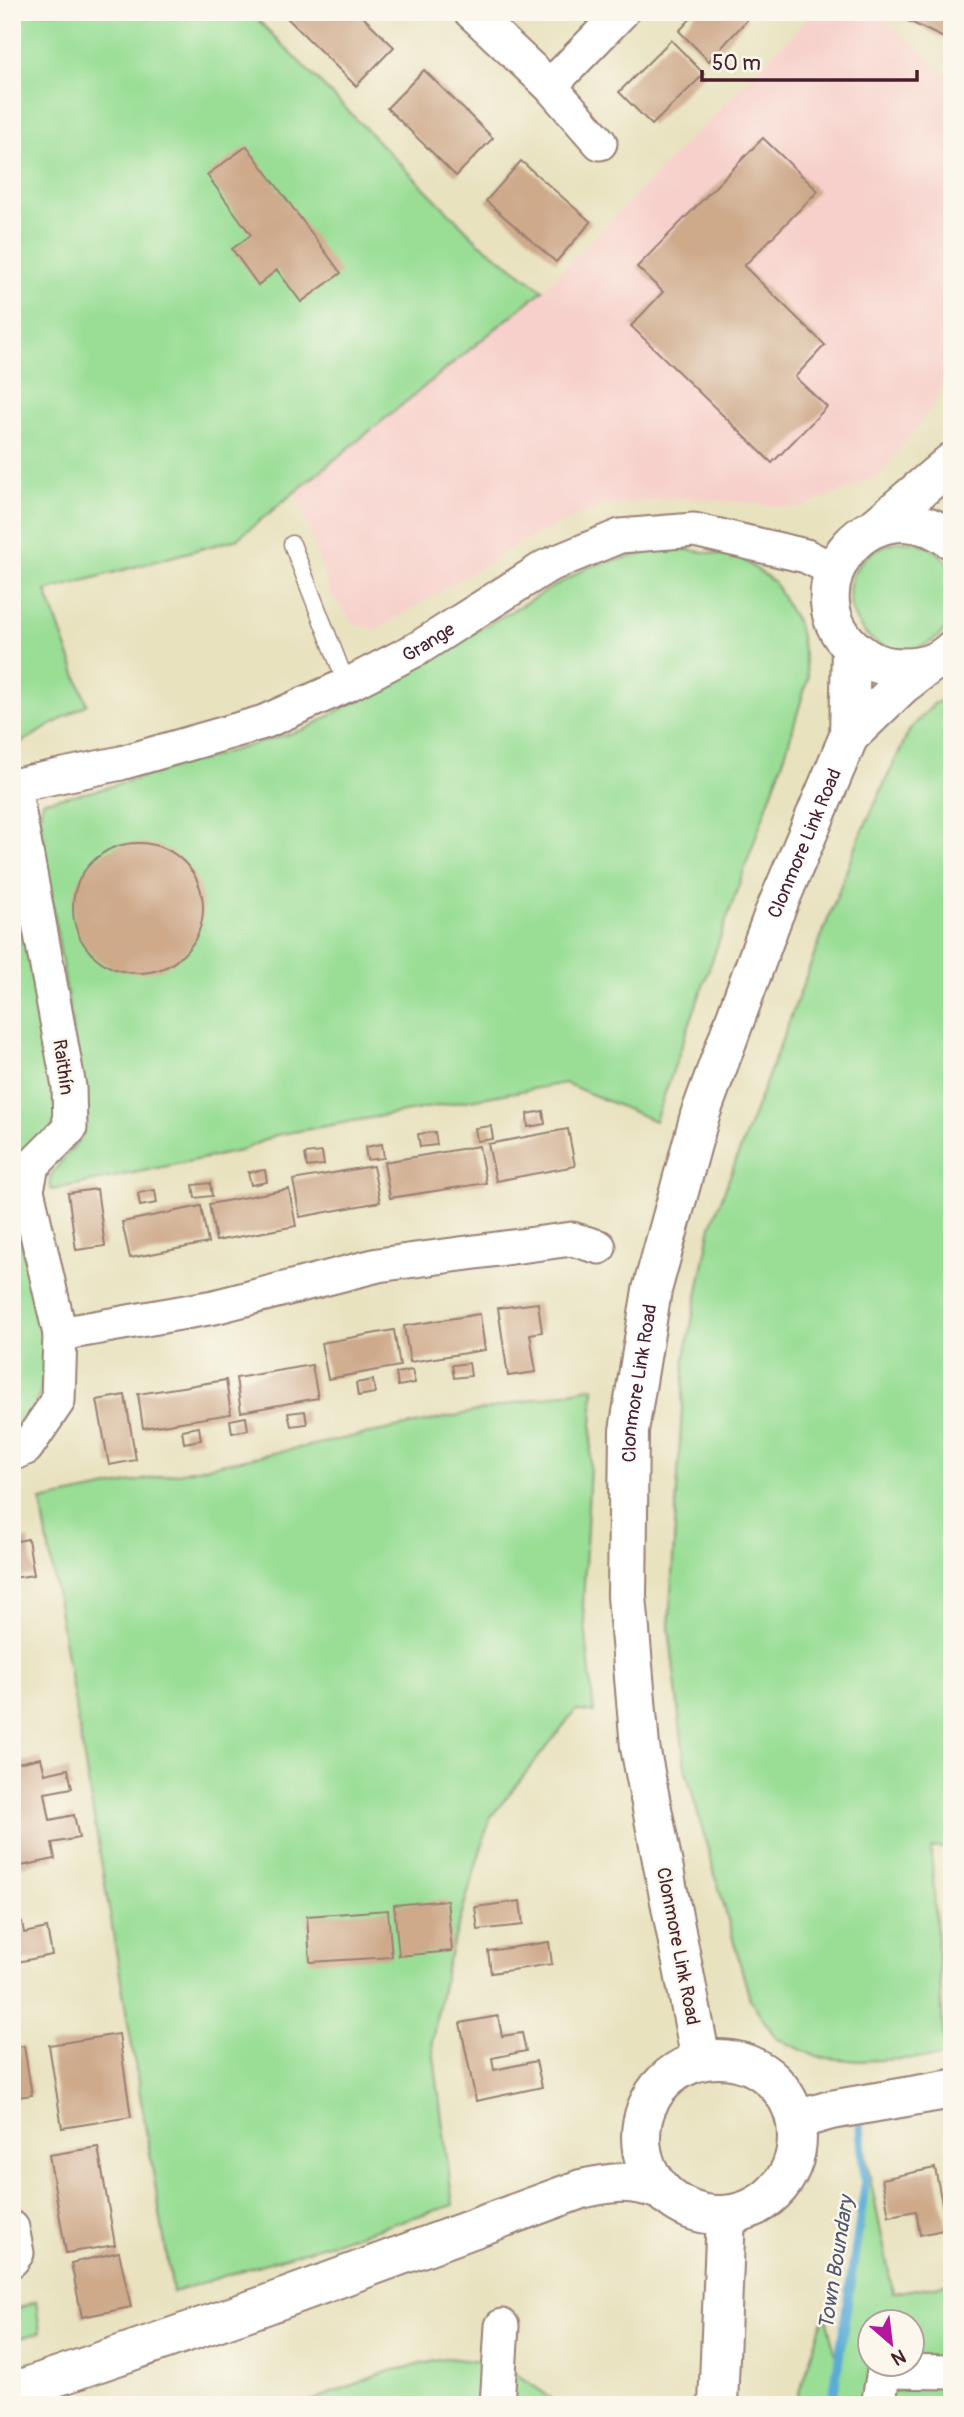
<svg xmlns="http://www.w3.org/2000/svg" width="964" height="2417" font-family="Pangolin,sans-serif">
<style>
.built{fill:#f7d0cb}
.green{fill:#9ade96;stroke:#727e60;stroke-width:2;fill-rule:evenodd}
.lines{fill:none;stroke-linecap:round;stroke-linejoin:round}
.stream{stroke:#5aabd5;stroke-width:9}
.building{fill:#cea98a}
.lane-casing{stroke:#998075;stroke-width:19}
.street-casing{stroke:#998075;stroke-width:37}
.secondary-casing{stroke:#998075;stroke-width:42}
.lane{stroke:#fff;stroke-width:16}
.street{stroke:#fff;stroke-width:33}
.secondary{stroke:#fff;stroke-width:38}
.labels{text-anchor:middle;stroke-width:5;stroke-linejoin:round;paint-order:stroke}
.street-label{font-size:19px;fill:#4a1f2b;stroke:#fbf7ec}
.water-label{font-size:21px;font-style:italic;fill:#50576f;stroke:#fbf7ec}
</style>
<rect width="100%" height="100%" fill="#fbf7ec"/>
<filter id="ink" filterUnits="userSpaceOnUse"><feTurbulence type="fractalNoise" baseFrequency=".0143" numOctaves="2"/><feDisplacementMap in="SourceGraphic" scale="14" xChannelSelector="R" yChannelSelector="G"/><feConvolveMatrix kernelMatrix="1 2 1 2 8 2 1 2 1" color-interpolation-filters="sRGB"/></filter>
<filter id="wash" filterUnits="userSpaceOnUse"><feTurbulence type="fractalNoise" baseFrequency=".00686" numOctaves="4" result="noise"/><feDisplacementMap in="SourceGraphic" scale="28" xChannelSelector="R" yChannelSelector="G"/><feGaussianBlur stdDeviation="1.57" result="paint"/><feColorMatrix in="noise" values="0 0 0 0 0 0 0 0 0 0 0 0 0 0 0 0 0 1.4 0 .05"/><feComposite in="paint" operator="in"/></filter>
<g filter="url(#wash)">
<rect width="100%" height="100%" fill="#e8e2bf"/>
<!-- built -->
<path class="built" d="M 814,12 L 877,12 L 952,80 L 952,358 L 934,404 L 879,476 L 801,508 L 685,497 L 603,505 L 524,541 L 378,629 L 355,625 L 330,593 L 296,491 L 543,290 Z"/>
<!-- green -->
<g class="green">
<path d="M 12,12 L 250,12 L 477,241 L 543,290 L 237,539 L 46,591 L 87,704 L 12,748 Z"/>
<path d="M 901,541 L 917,542 L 933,549 L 946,560 L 952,571 L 951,624 C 876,709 793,563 901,541 Z"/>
<path d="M 670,547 L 741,558 L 774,582 L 799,627 L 808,678 L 785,755 L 655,1121 L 565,1083 L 276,1135 L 240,1151 L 51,1190 L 50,1176 L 81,1137 L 85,1107 L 39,820 L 43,801 L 94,791 L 306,729 L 588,567 Z"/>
<path d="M 952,696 L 952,1847 L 931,1848 L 945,2057 L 859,2061 L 817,2057 L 776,2038 L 750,1999 L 685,1767 L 669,1627 L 685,1357 L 711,1226 L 859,838 L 910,729 L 935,703 Z"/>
<path d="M 12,873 L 59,1117 L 15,1176 L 14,1212 L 46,1352 L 44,1378 L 40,1393 L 28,1420 L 12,1435 Z"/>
<path d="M 594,1387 L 583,1606 L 594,1713 L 576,1710 L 490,1818 L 446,1968 L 432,2041 L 453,2205 L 173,2292 L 41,1501 Z"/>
<path d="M 860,2126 L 893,2293 L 952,2283 L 952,2405 L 795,2405 L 825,2313 L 838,2365 L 865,2186 ZM 870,2322 L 912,2322 L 912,2364 L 870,2364 Z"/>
<path d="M 36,2301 L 40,2332 L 12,2341 L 12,2311 Z"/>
<path d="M 448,2358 L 503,2365 L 551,2398 L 554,2405 L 301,2405 L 386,2372 Z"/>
</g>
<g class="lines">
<!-- stream -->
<path class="stream" d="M 832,2405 L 865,2186 L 860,2126"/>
</g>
<g id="blocks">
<!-- building -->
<g class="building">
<path d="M 281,12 L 358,12 L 394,47 L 356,86 Z"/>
<path d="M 697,12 L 739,12 L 747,20 L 709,61 L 679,31 Z"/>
<path d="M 903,12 L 952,12 L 952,42 L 900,17 Z"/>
<path d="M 671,40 L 704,74 L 652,125 L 619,92 Z"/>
<path d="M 424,70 L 493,138 L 456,176 L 387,108 Z"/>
<path d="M 763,138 L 818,191 L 744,266 L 825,345 L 795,377 L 827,407 L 772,463 L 631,326 L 663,292 L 637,267 Z"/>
<path d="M 247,146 L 341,273 L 301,302 L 277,270 L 258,285 L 232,249 L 251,235 L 207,175 Z"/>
<path d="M 521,161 L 591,222 L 556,262 L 486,201 Z"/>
<circle cx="138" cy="908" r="65"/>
<path d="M 543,1111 L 545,1124 L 528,1127 L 527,1114 Z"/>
<path d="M 491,1126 L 493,1139 L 477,1141 L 475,1128 Z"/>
<path d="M 568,1129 L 575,1166 L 496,1181 L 488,1144 Z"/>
<path d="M 435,1132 L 437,1145 L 420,1147 L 418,1134 Z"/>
<path d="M 382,1144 L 384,1158 L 367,1160 L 365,1147 Z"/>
<path d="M 479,1146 L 486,1183 L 390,1198 L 384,1162 Z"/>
<path d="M 322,1152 L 324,1165 L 307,1167 L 305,1154 Z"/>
<path d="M 373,1166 L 380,1202 L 300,1217 L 293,1180 Z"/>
<path d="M 265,1170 L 267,1182 L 251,1185 L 248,1172 Z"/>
<path d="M 210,1183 L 212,1196 L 195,1198 L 193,1185 Z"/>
<path d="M 97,1189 L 105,1246 L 76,1250 L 68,1193 Z"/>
<path d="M 289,1189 L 296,1226 L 216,1241 L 209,1204 Z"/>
<path d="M 155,1190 L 157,1203 L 140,1206 L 138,1193 Z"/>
<path d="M 201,1206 L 208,1243 L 130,1258 L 122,1222 Z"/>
<path d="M 538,1303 L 542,1332 L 530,1334 L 536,1372 L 508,1376 L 498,1308 Z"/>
<path d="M 480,1314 L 485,1350 L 410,1362 L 404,1326 Z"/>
<path d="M 394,1330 L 400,1366 L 328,1379 L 321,1343 Z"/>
<path d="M 469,1363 L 471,1376 L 454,1378 L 452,1365 Z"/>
<path d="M 312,1365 L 318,1398 L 241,1412 L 236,1378 Z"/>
<path d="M 412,1370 L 415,1383 L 398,1386 L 396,1373 Z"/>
<path d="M 226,1380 L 231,1414 L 143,1428 L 138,1394 Z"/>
<path d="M 373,1380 L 375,1393 L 358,1396 L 356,1383 Z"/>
<path d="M 125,1395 L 136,1460 L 109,1465 L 97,1400 Z"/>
<path d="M 305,1411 L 307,1424 L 291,1426 L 288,1413 Z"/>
<path d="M 246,1417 L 248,1430 L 232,1433 L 230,1420 Z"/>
<path d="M 199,1427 L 201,1440 L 184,1443 L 182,1430 Z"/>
<path d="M 28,1539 L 34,1575 L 12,1578 L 12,1542 Z"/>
<path d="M 41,1758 L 45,1774 L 68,1769 L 72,1788 L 45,1793 L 50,1820 L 74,1815 L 79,1838 L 52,1843 L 55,1859 L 21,1866 L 12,1822 L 12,1764 Z"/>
<path d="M 447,1900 L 452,1951 L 399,1956 L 394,1905 Z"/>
<path d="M 520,1901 L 523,1925 L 478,1930 L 475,1907 Z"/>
<path d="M 388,1910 L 392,1957 L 310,1962 L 307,1916 Z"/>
<path d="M 22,1922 L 24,1933 L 47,1928 L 52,1955 L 12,1963 L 12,1924 Z"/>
<path d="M 549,1942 L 552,1964 L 491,1973 L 488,1951 Z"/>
<path d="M 498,2016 L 502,2036 L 522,2033 L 526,2051 L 492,2058 L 494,2070 L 536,2061 L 542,2087 L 476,2101 L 460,2023 Z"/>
<path d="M 119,2034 L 131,2117 L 62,2128 L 49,2045 Z"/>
<path d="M 24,2046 L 32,2095 L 12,2098 L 12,2048 Z"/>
<path d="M 98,2147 L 115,2245 L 66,2253 L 49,2155 Z"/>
<path d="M 935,2168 L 947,2229 L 920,2235 L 916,2211 L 889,2216 L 882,2179 Z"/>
<path d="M 119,2252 L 131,2307 L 82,2317 L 71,2263 Z"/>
</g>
</g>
</g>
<g filter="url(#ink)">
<use href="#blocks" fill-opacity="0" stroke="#998075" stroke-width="2"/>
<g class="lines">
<defs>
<path id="lane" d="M 292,544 L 347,685"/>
<g id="street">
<path d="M 471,12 L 550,86 L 600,143"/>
<path d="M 550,86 L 622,12"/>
<path id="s1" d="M 12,786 L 121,763 L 264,722 L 347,685 L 417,649 L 547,566 L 620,536 L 694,530 L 806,556 L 834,570"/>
<path d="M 60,1334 L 214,1307 L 378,1265 L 572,1239 L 599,1247"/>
<path d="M 12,1454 L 26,1448 L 58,1401 L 60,1334 L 27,1190 L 32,1166 L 70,1128 L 69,1087 L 14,786"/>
<path d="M 12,2228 L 17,2253 L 12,2260"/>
<path d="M 497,2405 L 502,2326"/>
<path d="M 878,2405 L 884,2371 L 952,2372"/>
</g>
<g id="secondary">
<path d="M 876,527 L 952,462"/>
<path d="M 952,540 C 867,477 784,596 859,653 C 868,660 880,666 892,667 C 914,669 936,666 952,650"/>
<path d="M 849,736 L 902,685 L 930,664"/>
<circle cx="719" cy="2137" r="78"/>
<path id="s2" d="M 701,2060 L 640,1747 L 627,1596 L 629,1431 L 652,1290 L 700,1115 L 773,916 L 849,736 L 851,647"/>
<path d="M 796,2120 L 831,2110 L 952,2089"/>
<path d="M 12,2392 L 260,2307 L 581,2189 C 613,2182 631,2179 662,2191"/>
<path d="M 718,2405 L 726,2215"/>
</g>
</defs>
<!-- lane casing -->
<use href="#lane" class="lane-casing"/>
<!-- street casing -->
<use href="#street" class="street-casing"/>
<!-- secondary casing -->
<use href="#secondary" class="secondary-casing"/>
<!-- lane -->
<use href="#lane" class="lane"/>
<!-- street -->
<use href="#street" class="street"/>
<!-- secondary -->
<use href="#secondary" class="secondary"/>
</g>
</g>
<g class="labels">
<!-- street labels -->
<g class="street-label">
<text dy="7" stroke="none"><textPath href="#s1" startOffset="443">Grange</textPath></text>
<text dy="7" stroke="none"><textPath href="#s2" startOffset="1251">Clonmore Link Road</textPath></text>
<text transform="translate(64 1067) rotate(82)" y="7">Raithín</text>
<text dy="7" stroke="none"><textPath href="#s2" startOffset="684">Clonmore Link Road</textPath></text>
<text transform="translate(679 1946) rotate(79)" y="7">Clonmore Link Road</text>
</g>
<!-- water labels -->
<g class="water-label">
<text transform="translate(836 2263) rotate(-81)" y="7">Town Boundary</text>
</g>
</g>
<!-- margin -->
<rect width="964" height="2417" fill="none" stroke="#fbf7ec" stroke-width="42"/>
<!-- north arrow -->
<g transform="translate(891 2343) rotate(152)"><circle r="33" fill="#fbf7ec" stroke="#b4a19f" stroke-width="2"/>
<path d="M0-5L12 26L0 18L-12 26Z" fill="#b5179e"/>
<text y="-10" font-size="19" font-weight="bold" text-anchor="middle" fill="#4a1f2b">N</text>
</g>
<!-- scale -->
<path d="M702 70v10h215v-10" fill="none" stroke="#4a1f2b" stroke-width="3.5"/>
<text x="712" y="70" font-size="21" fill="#4a1f2b" stroke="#fbf7ec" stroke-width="5" paint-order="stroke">50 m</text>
</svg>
